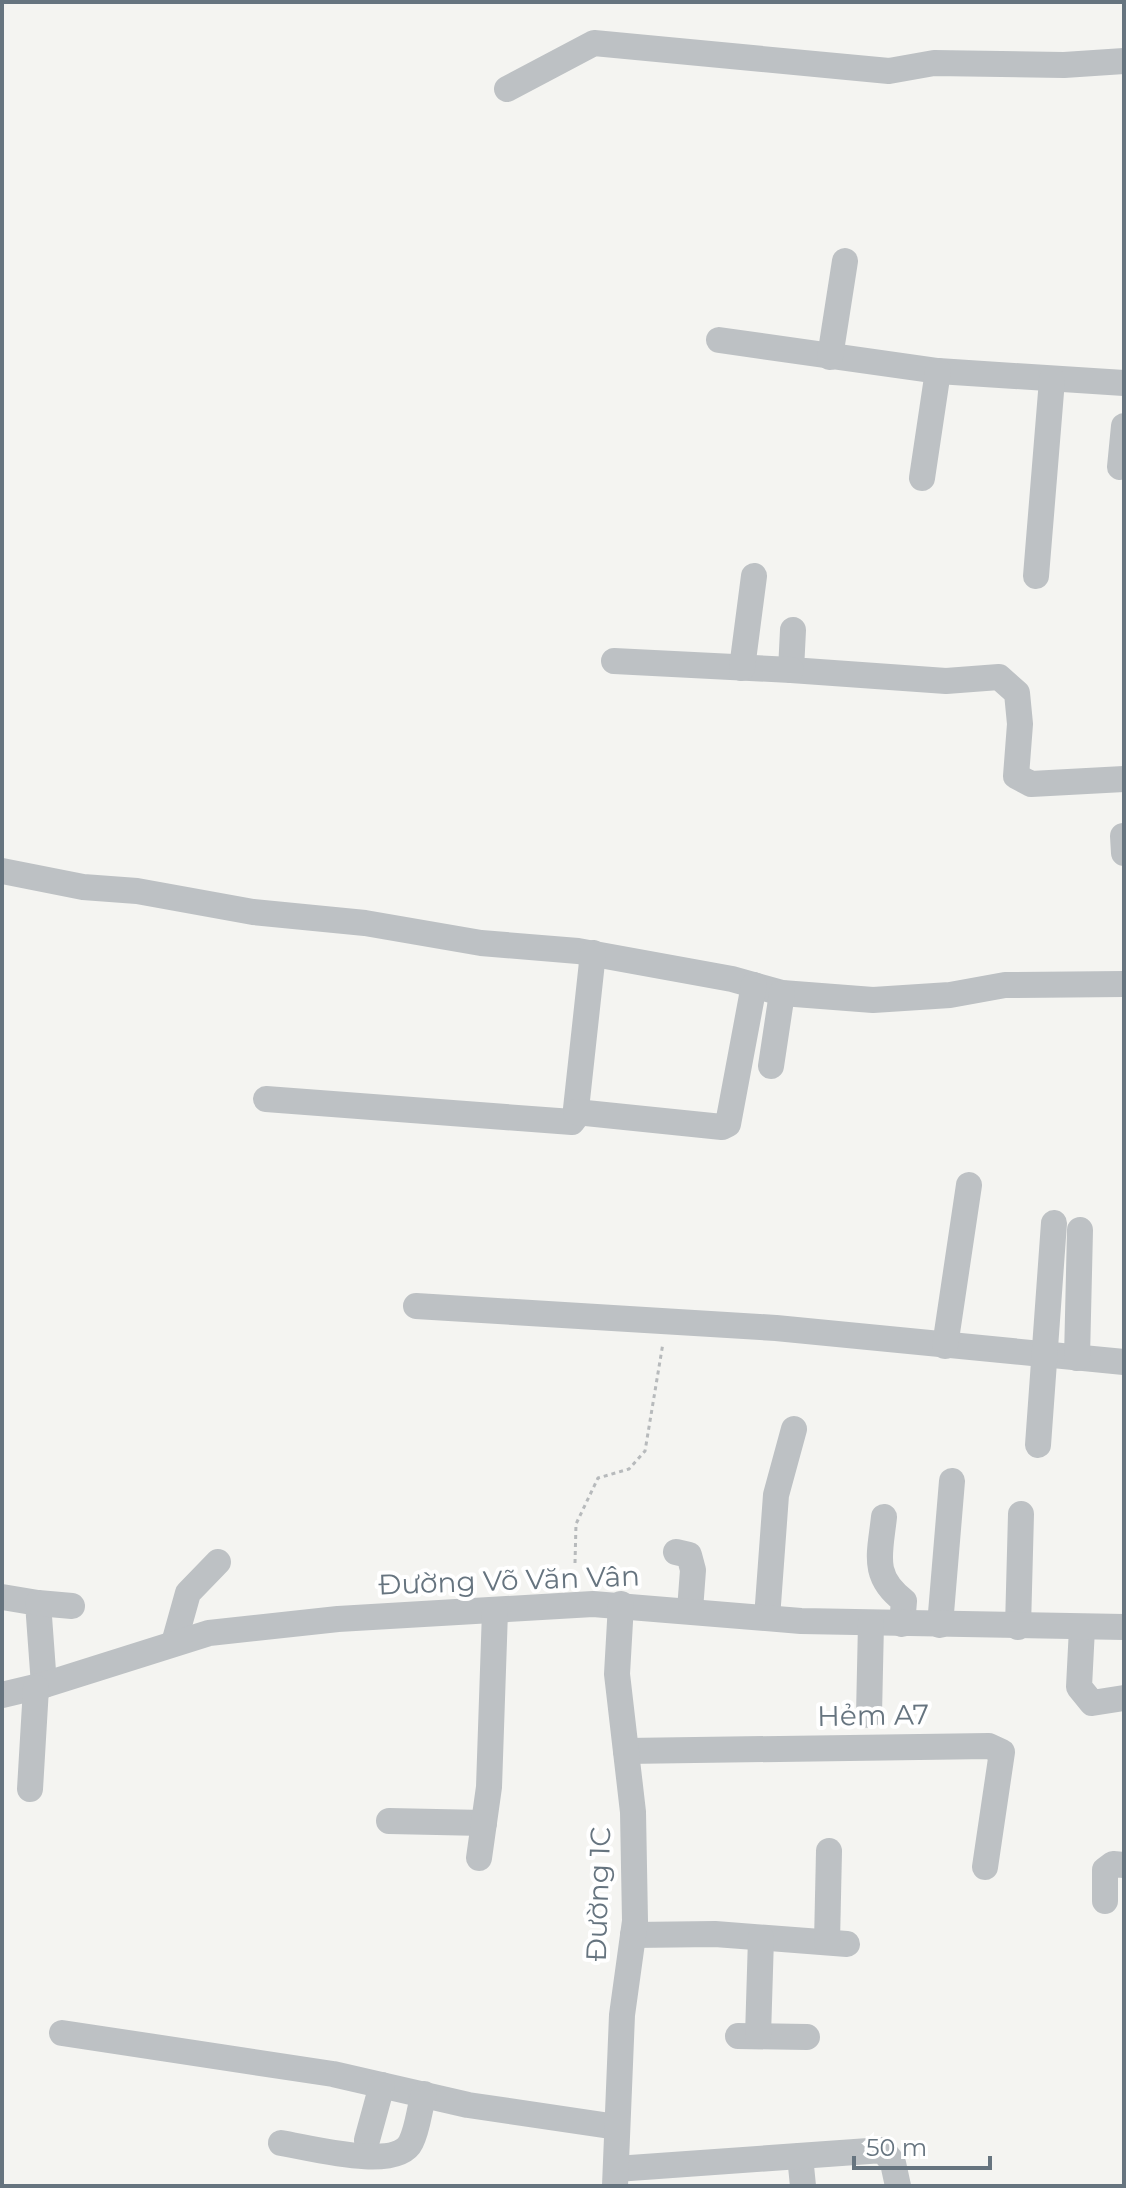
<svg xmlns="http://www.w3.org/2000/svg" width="1126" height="2188" font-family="Montserrat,sans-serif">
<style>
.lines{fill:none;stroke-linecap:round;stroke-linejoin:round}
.path{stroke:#b7babc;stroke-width:3;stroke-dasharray:4 4;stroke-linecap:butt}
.minor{stroke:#bdc1c4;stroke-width:26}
.labels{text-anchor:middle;stroke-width:8;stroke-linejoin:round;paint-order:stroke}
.street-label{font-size:28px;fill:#66747f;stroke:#fff}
</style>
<rect width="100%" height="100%" fill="#f4f4f1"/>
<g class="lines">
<!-- path -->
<path class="path" d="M 575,1563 L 576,1524 L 598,1478 L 629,1469 L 645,1451 L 663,1343"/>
<!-- minor -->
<g class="minor">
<path d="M 507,89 L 594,43 L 889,71 L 934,63 L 1064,65 L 1124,61"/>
<path d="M 719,340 L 938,371 L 1124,383"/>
<path d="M 830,357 L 845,261"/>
<path d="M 1120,467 L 1124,426"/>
<path d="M 922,478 L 938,371"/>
<path d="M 1036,576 L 1052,380"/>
<path d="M 793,630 L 791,670 L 946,681 L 999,677 L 1017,693 L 1020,724 L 1016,776 L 1031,784 L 1124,779"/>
<path d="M 614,661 L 791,670"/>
<path d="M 742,668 L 754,576"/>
<path d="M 1123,836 L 1124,853"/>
<path d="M 2,871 L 83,887 L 137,891 L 253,912 L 365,923 L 481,943 L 578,951 L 732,979 L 782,993 L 873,1000 L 950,995 L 1005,985 L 1124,984"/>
<path d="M 771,1066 L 782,993"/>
<path d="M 266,1099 L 572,1122 L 575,1118 L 593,953"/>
<path d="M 576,1112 L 722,1127 L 728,1124 L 754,985"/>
<path d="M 416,1306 L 776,1328 L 1124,1362"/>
<path d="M 945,1346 L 969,1185"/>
<path d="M 1077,1358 L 1080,1230"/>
<path d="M 1038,1445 L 1054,1223"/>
<path d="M 884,1517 C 880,1554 871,1576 904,1601 L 902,1624"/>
<path d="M 676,1552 L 689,1555 L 693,1570 L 690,1610"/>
<path d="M 2,1597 L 38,1603 L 44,1685"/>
<path d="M 38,1603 L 72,1606"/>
<path d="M 767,1618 L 776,1495 L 794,1429"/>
<path d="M 940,1625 L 952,1481"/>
<path d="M 1018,1627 L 1021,1514"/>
<path d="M 1082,1628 L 1079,1687 L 1092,1703 L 1124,1698"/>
<path d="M 174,1643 L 188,1593 L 218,1562"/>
<path d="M 2,1695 L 44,1685 L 209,1633 L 338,1619 L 593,1604 L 801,1621 L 1124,1627"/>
<path d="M 869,1715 L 871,1623"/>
<path d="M 626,1751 L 989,1746 L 1002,1752 L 985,1867"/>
<path d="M 30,1789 L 36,1688"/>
<path d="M 389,1821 L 484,1823"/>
<path d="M 479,1858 L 489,1787 L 495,1611"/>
<path d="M 1105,1901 L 1105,1870 L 1113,1864 L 1124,1865"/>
<path d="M 633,1935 L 715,1934 L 847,1944"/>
<path d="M 827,1942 L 829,1851"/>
<path d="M 62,2033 L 333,2074 L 468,2105 L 617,2127"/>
<path d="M 738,2036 L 807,2037"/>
<path d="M 758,2036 L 761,1938"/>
<path d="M 367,2140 L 382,2085"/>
<path d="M 281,2143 C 308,2147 397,2172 411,2142 C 418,2128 419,2110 424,2094"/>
<path d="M 800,2156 L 803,2186"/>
<path d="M 616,2169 L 883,2150 L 893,2163 L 898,2186"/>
<path d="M 615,2186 L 622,2015 L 635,1921 L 633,1812 L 617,1674 L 621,1604"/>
</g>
</g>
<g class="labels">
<!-- street labels -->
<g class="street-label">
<text transform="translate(509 1580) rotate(-2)" y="10">Đường Võ Văn Vân</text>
<text transform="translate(873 1715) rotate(-1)" y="10">Hẻm A7</text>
<text transform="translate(598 1894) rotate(-88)" y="10">Đường 1C</text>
</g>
</g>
<!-- border -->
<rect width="1126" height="2188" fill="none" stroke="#66747f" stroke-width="8"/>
<!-- scale -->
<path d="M854 2156v12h136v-12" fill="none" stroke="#66747f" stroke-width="4"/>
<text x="866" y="2156" font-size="24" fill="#66747f" stroke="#ffffff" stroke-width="6" paint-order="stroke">50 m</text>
</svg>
